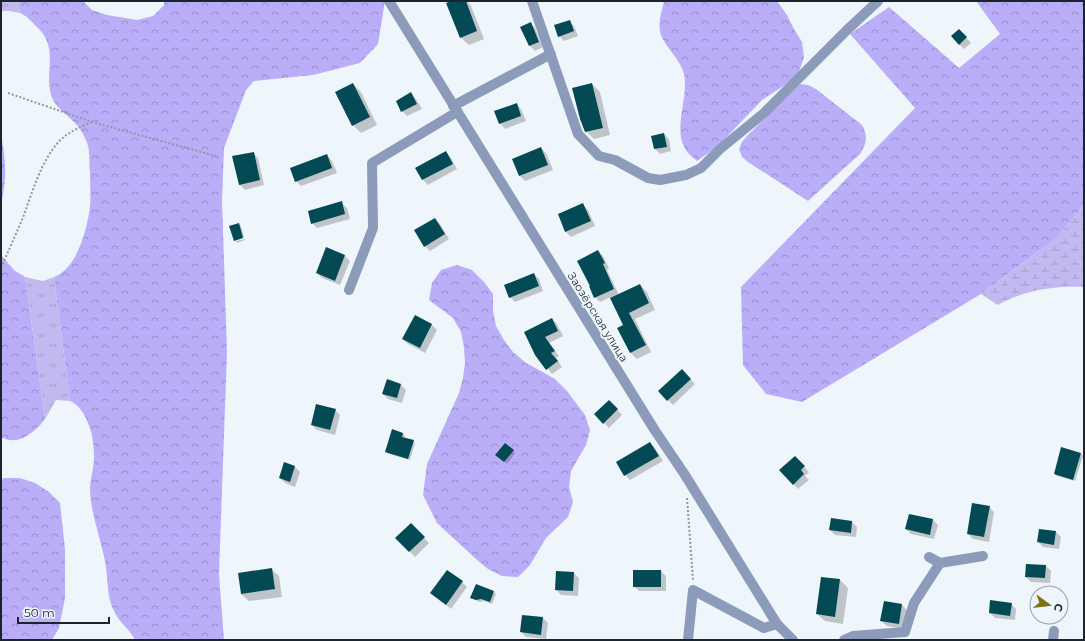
<svg xmlns="http://www.w3.org/2000/svg" width="1085" height="641" font-family="Montserrat,sans-serif">
<style>
.grass{fill:url(#grass-tufts)}
.forest{fill:url(#forest-crowns)}
.wetland{fill:url(#wetland-marsh)}
.shadow{fill:#0003}
.building{fill:#034a54}
.lines{fill:none;stroke-linecap:round;stroke-linejoin:round}
.path{stroke:#8e989e;stroke-width:2;stroke-dasharray:2 2;stroke-linecap:butt}
.minor{stroke:#8d9bba;stroke-width:10}
.labels{text-anchor:middle;stroke-width:4;stroke-linejoin:round;paint-order:stroke}
.street-label{font-size:11px;fill:#18252d;stroke:#eff6fb}
</style>
<defs>
<pattern id="grass-tufts" width="24" height="20" patternUnits="userSpaceOnUse"><rect width="24" height="20" fill="#c2b9f1"/><path d="M3 7l-1-3M5 7V3M7 7l1-3M15 17l-1-3M17 17v-4M19 17l1-3" fill="none" stroke="#a69fcf"/></pattern>
<pattern id="forest-crowns" width="20" height="18" patternUnits="userSpaceOnUse"><rect width="20" height="18" fill="#bbaef9"/><path d="M2 6a3 3 0 1 1 6 0M12 15a3 3 0 1 1 6 0" fill="none" stroke="#978dca"/></pattern>
<pattern id="wetland-marsh" width="20" height="14" patternUnits="userSpaceOnUse"><rect width="20" height="14" fill="#c2b9f1"/><path d="M1 5h8M5 5V1M11 12h8M15 12V8" fill="none" stroke="#a69fcf"/></pattern>
</defs>
<rect width="100%" height="100%" fill="#eff6fb"/>
<!-- grass -->
<g class="grass">
<path d="M 1,1 L 18,1 L 20,13 L 10,11 L 1,11 Z"/>
<path d="M 25,277 L 43,281 L 54,277 L 70,401 L 56,400 L 45,419 Z"/>
</g>
<!-- forest -->
<g class="forest">
<path d="M 18,1 L 83,1 L 92,10 L 107,15 L 137,20 L 153,16 L 164,5 L 164,1 L 385,1 L 378,44 L 360,63 L 313,75 L 254,81 L 246,90 L 224,148 L 222,200 L 227,352 L 219,574 L 224,640 L 135,640 C 130,629 120,624 114,611 C 107,598 108,581 106,567 C 102,541 91,516 90,490 C 90,479 94,468 94,457 C 94,450 93,442 92,435 C 89,423 82,406 70,401 L 54,277 C 77,269 87,229 90,207 C 91,196 90,184 90,173 C 89,164 90,154 88,146 C 87,142 85,138 83,134 C 76,119 55,110 51,95 C 44,69 60,48 36,26 C 31,21 27,16 20,13 Z"/>
<path d="M 664,1 L 777,1 L 787,15 L 794,29 L 802,42 L 804,57 L 799,72 L 788,83 L 762,100 L 718,146 L 697,161 C 693,157 688,154 686,150 C 672,130 689,98 684,74 C 681,59 661,43 660,31 C 658,21 662,11 664,1 Z"/>
<path d="M 976,1 L 1084,1 L 1084,205 L 1057,238 L 981,294 L 802,402 L 766,394 L 743,365 L 741,287 L 915,108 L 850,34 L 889,7 L 959,68 L 1000,34 Z"/>
<path d="M 800,84 L 808,85 L 816,89 L 862,125 C 868,136 867,143 860,154 L 808,201 L 748,162 L 742,157 L 739,149 L 742,142 L 747,136 Z"/>
<path d="M 1,135 C 6,158 7,181 1,204 Z"/>
<path d="M 1,255 L 14,270 L 25,277 L 45,419 C 38,429 23,442 10,440 C 7,440 4,438 1,437 Z"/>
<path d="M 457,265 L 472,270 L 484,282 L 493,294 L 493,310 L 496,326 L 504,340 L 513,352 L 526,363 L 541,371 L 555,379 L 567,391 L 585,415 L 590,430 L 586,445 L 571,471 L 569,487 L 573,502 L 568,517 L 546,538 L 530,565 L 518,577 L 502,576 L 488,569 L 476,559 L 437,523 L 423,495 L 427,464 L 459,393 L 463,378 L 465,363 L 464,347 L 461,332 L 453,318 L 429,300 L 432,283 L 441,270 Z"/>
<path d="M 5,478 L 20,478 L 35,483 L 49,492 L 60,503 L 65,549 L 65,598 L 59,628 L 52,640 L 1,640 L 1,479 Z"/>
</g>
<!-- wetland -->
<path class="wetland" d="M 1084,205 L 1084,287 C 1054,286 1024,290 998,305 L 981,294 L 1057,238 Z"/>
<!-- shadow -->
<g class="shadow">
<path d="M 455,1 L 467,1 L 471,6 L 484,39 L 469,45 L 461,38 Z"/>
<path d="M 569,21 L 574,26 L 578,36 L 564,41 L 559,36 Z"/>
<path d="M 530,23 L 535,28 L 543,47 L 535,51 L 530,46 L 521,27 Z"/>
<path d="M 959,30 L 971,43 L 964,49 L 959,44 Z"/>
<path d="M 353,84 L 361,92 L 377,125 L 361,133 L 353,125 Z"/>
<path d="M 592,84 L 600,92 L 610,135 L 594,139 L 586,131 Z"/>
<path d="M 411,94 L 416,99 L 422,109 L 407,116 L 402,111 L 397,101 Z"/>
<path d="M 516,104 L 521,109 L 526,121 L 505,129 L 500,123 Z"/>
<path d="M 664,134 L 669,139 L 671,151 L 660,154 L 655,149 Z"/>
<path d="M 541,148 L 546,153 L 553,170 L 525,181 L 520,176 L 513,160 Z"/>
<path d="M 446,152 L 451,158 L 457,169 L 428,185 L 423,180 Z"/>
<path d="M 253,153 L 258,158 L 264,185 L 245,190 L 239,184 Z"/>
<path d="M 327,155 L 332,161 L 337,173 L 301,186 L 296,181 Z"/>
<path d="M 341,203 L 347,208 L 350,219 L 317,228 L 312,223 Z"/>
<path d="M 583,205 L 588,210 L 595,226 L 571,237 L 566,232 L 559,215 Z"/>
<path d="M 435,219 L 440,224 L 449,239 L 430,251 L 425,246 Z"/>
<path d="M 238,224 L 241,226 L 244,237 L 235,240 Z"/>
<path d="M 245,239 L 245,240 L 237,243 L 236,241 Z"/>
<path d="M 327,249 L 345,256 L 350,261 L 340,285 L 322,278 L 317,273 Z"/>
<path d="M 598,251 L 603,256 L 609,268 L 607,270 L 619,295 L 640,285 L 647,292 L 655,310 L 635,319 L 651,352 L 637,359 L 630,352 L 625,326 L 611,297 L 600,302 L 595,297 Z"/>
<path d="M 534,274 L 539,279 L 543,291 L 515,302 L 510,297 Z"/>
<path d="M 415,317 L 432,325 L 437,330 L 425,353 L 408,344 L 403,339 Z"/>
<path d="M 552,319 L 557,324 L 563,336 L 549,343 L 559,356 L 556,358 L 562,367 L 552,374 L 536,355 Z"/>
<path d="M 682,370 L 695,384 L 673,405 L 659,391 Z"/>
<path d="M 387,381 L 401,385 L 406,390 L 402,403 L 388,399 L 383,394 Z"/>
<path d="M 609,401 L 622,415 L 609,428 L 596,414 Z"/>
<path d="M 335,410 L 340,415 L 335,435 L 317,430 L 312,425 Z"/>
<path d="M 403,433 L 405,436 L 404,438 L 413,441 L 415,443 L 410,460 L 389,454 L 387,452 Z"/>
<path d="M 650,443 L 655,448 L 663,461 L 630,480 L 625,475 L 618,462 Z"/>
<path d="M 513,450 L 515,453 L 507,464 L 499,457 Z"/>
<path d="M 1081,454 L 1083,456 L 1075,481 L 1057,476 L 1055,474 Z"/>
<path d="M 795,457 L 809,472 L 805,476 L 809,480 L 798,489 L 780,470 Z"/>
<path d="M 295,467 L 300,472 L 295,487 L 285,483 L 280,478 Z"/>
<path d="M 989,507 L 994,512 L 989,542 L 973,539 L 968,534 Z"/>
<path d="M 933,520 L 938,525 L 934,539 L 911,534 L 906,529 Z"/>
<path d="M 852,522 L 857,527 L 856,537 L 835,535 L 830,530 Z"/>
<path d="M 411,524 L 429,543 L 415,557 L 397,538 Z"/>
<path d="M 1040,530 L 1056,532 L 1061,537 L 1059,549 L 1043,547 L 1038,542 Z"/>
<path d="M 1046,566 L 1051,571 L 1050,583 L 1031,582 L 1026,577 Z"/>
<path d="M 271,569 L 279,576 L 282,597 L 249,601 L 241,594 Z"/>
<path d="M 661,571 L 666,576 L 666,591 L 639,591 L 634,586 Z"/>
<path d="M 557,572 L 574,573 L 579,578 L 578,596 L 561,595 L 556,590 Z"/>
<path d="M 822,578 L 840,580 L 848,588 L 843,624 L 825,621 L 817,614 Z"/>
<path d="M 462,582 L 467,587 L 451,609 L 431,593 Z"/>
<path d="M 494,592 L 496,594 L 492,604 L 484,601 L 479,602 L 472,598 Z"/>
<path d="M 885,602 L 902,605 L 907,610 L 903,629 L 887,626 L 881,621 Z"/>
<path d="M 1011,604 L 1016,609 L 1015,620 L 995,618 L 990,613 Z"/>
<path d="M 523,616 L 543,618 L 548,623 L 546,639 L 526,637 L 521,632 Z"/>
<path d="M 651,639 L 670,640 L 651,640 Z"/>
</g>
<!-- building -->
<g class="building">
<path d="M 452,1 L 466,1 L 477,31 L 460,38 L 446,3 Z"/>
<path d="M 570,20 L 574,31 L 558,37 L 554,25 Z"/>
<path d="M 531,22 L 539,42 L 529,46 L 520,27 Z"/>
<path d="M 959,29 L 967,37 L 959,45 L 951,36 Z"/>
<path d="M 353,83 L 370,117 L 352,126 L 335,92 Z"/>
<path d="M 592,83 L 603,128 L 585,132 L 580,119 L 572,88 Z"/>
<path d="M 411,92 L 417,104 L 401,112 L 396,101 Z"/>
<path d="M 517,103 L 521,116 L 499,124 L 494,111 Z"/>
<path d="M 664,133 L 667,147 L 654,149 L 651,136 Z"/>
<path d="M 541,147 L 548,165 L 519,176 L 512,159 Z"/>
<path d="M 446,151 L 453,164 L 422,180 L 415,168 Z"/>
<path d="M 254,152 L 260,180 L 239,185 L 232,156 Z"/>
<path d="M 327,154 L 332,168 L 295,182 L 290,168 Z"/>
<path d="M 342,201 L 345,214 L 311,224 L 308,211 Z"/>
<path d="M 583,203 L 591,221 L 565,232 L 558,214 Z"/>
<path d="M 435,218 L 445,234 L 424,247 L 414,230 Z"/>
<path d="M 239,223 L 243,238 L 234,241 L 229,226 Z"/>
<path d="M 326,247 L 345,255 L 335,281 L 316,273 Z"/>
<path d="M 598,250 L 605,263 L 603,264 L 614,289 L 594,298 L 589,286 L 590,286 L 577,261 Z"/>
<path d="M 534,273 L 539,286 L 509,298 L 504,285 Z"/>
<path d="M 640,284 L 649,303 L 629,313 L 646,345 L 630,353 L 617,328 L 623,325 L 610,298 Z"/>
<path d="M 415,315 L 432,324 L 420,348 L 402,339 Z"/>
<path d="M 552,318 L 558,331 L 545,337 L 555,351 L 551,353 L 558,361 L 546,370 L 535,355 L 524,332 Z"/>
<path d="M 682,369 L 691,379 L 667,401 L 658,391 Z"/>
<path d="M 387,379 L 401,384 L 397,398 L 382,394 Z"/>
<path d="M 609,400 L 618,409 L 603,424 L 594,414 Z"/>
<path d="M 316,404 L 336,409 L 330,430 L 311,425 Z"/>
<path d="M 392,429 L 403,433 L 402,437 L 414,440 L 408,459 L 385,452 Z"/>
<path d="M 650,442 L 659,456 L 624,476 L 616,462 Z"/>
<path d="M 505,443 L 514,450 L 504,462 L 495,455 Z"/>
<path d="M 1061,447 L 1081,453 L 1073,480 L 1054,474 Z"/>
<path d="M 795,456 L 805,466 L 801,470 L 804,474 L 793,485 L 779,470 Z"/>
<path d="M 284,462 L 295,466 L 290,482 L 279,478 Z"/>
<path d="M 972,503 L 990,506 L 984,537 L 967,534 Z"/>
<path d="M 909,514 L 933,519 L 930,535 L 905,529 Z"/>
<path d="M 831,518 L 852,521 L 851,533 L 829,530 Z"/>
<path d="M 411,523 L 425,537 L 409,552 L 395,538 Z"/>
<path d="M 1039,529 L 1056,531 L 1054,545 L 1037,542 Z"/>
<path d="M 1026,564 L 1046,565 L 1045,578 L 1025,577 Z"/>
<path d="M 272,568 L 275,589 L 241,594 L 238,573 Z"/>
<path d="M 447,570 L 463,581 L 446,605 L 430,593 Z"/>
<rect x="633" y="570" width="28" height="17"/>
<path d="M 556,571 L 574,572 L 573,591 L 555,590 Z"/>
<path d="M 821,577 L 840,579 L 835,617 L 816,614 Z"/>
<path d="M 476,584 L 494,591 L 490,602 L 481,599 L 476,600 L 470,598 Z"/>
<path d="M 990,600 L 1012,603 L 1010,616 L 989,613 Z"/>
<path d="M 884,601 L 902,604 L 899,624 L 880,621 Z"/>
<path d="M 522,615 L 543,617 L 541,635 L 520,632 Z"/>
</g>
<g class="lines">
<!-- path -->
<g class="path">
<path d="M 8,93 L 92,122 L 216,156"/>
<path d="M 1,268 C 8,252 15,236 22,220 C 32,194 39,166 56,145 C 65,133 80,127 92,122"/>
<path d="M 687,498 L 693,580"/>
</g>
<!-- minor -->
<g class="minor">
<path d="M 389,1 L 654,429 L 685,475 L 777,624 L 793,640"/>
<path d="M 532,1 L 578,134 L 599,156 L 615,160 L 648,178 L 660,180 L 686,175 L 701,168 L 720,149 L 764,113 L 847,30 L 878,1"/>
<path d="M 453,106 L 551,54"/>
<path d="M 349,290 L 373,228 L 372,163 L 457,112"/>
<path d="M 929,557 L 940,563 L 983,556"/>
<path d="M 688,640 L 693,590 L 764,628 L 777,624"/>
<path d="M 844,640 L 853,636 L 905,632 L 914,603 L 940,563"/>
<path d="M 1053,640 L 1054,631"/>
</g>
</g>
<g class="labels">
<!-- street labels -->
<g class="street-label">
<text transform="translate(598 317) rotate(58)" y="4">Заозёрская улица</text>
</g>
</g>
<!-- border -->
<rect width="1085" height="641" fill="none" stroke="#18252d" stroke-width="4"/>
<!-- north arrow -->
<g transform="translate(1049 605) rotate(105)"><circle r="19" fill="#eff6fb" stroke="#99a2a9"/>
<path d="M0-3L7 15L0 10L-7 15Z" fill="#7b7315"/>
<text y="-6" font-size="11" font-weight="bold" text-anchor="middle" fill="#18252d">С</text>
</g>
<!-- scale -->
<path d="M18 617v6h91v-6" fill="none" stroke="#18252d" stroke-width="2"/>
<text x="24" y="617" font-size="12" fill="#18252d" stroke="#eff6fb" stroke-width="3" paint-order="stroke">50 m</text>
</svg>
